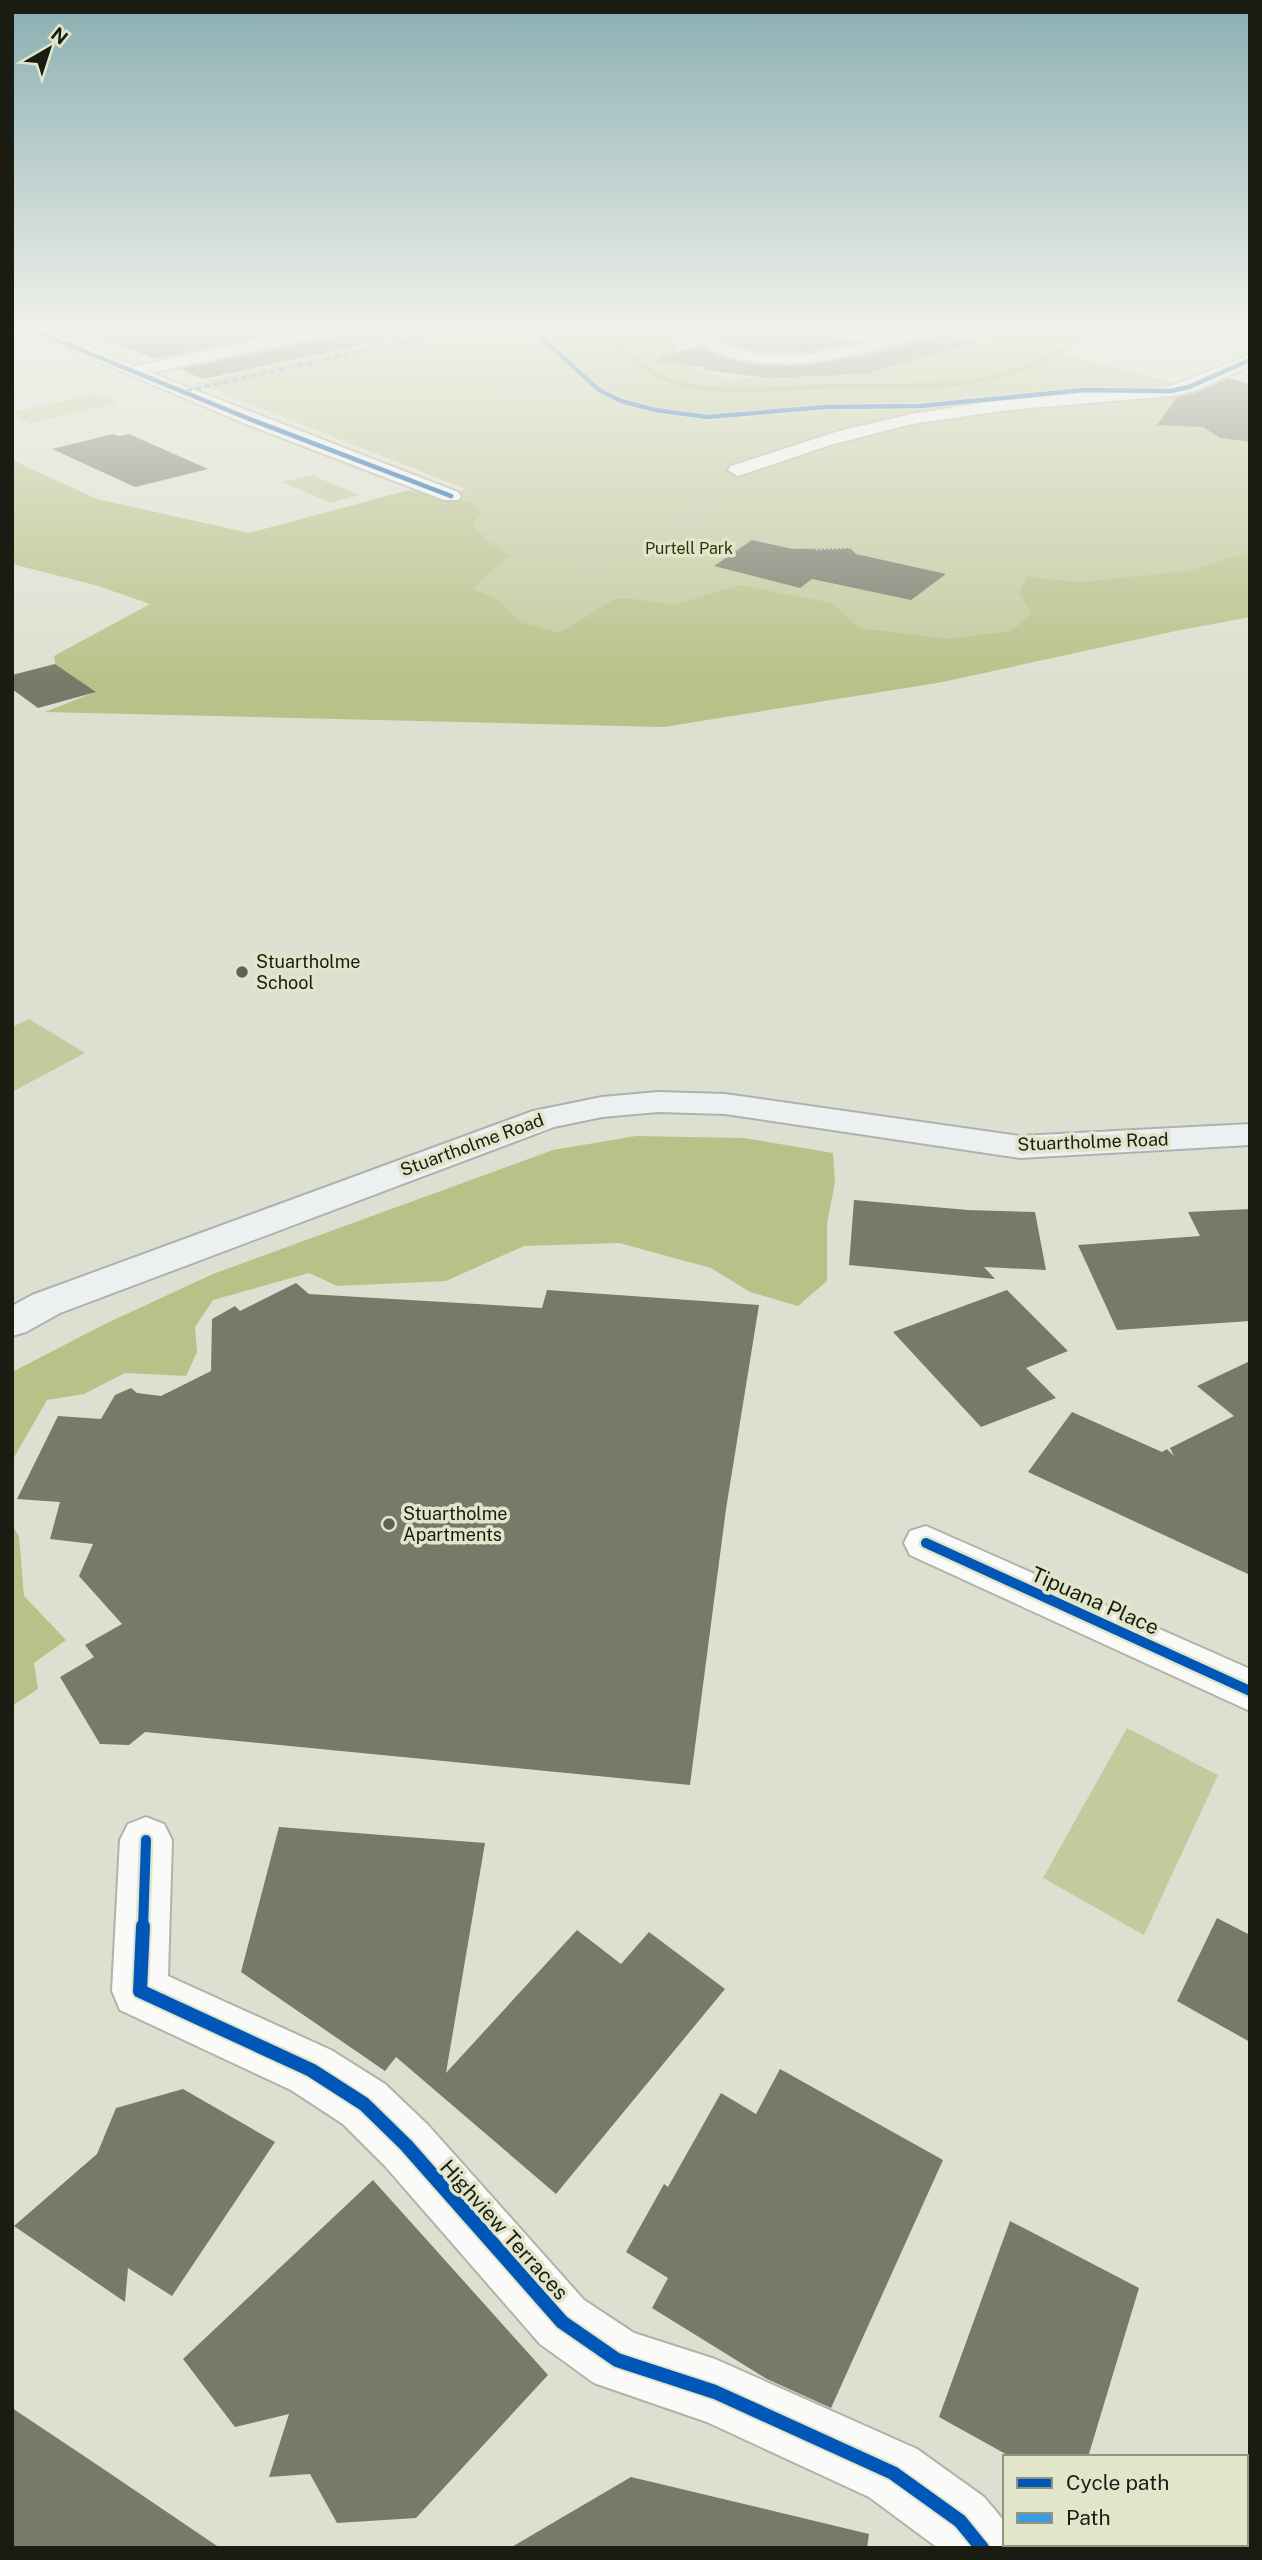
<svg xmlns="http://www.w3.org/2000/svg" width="1262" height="2560" font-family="'Public Sans',sans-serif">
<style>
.green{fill:#c3ca9e}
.forest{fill:#b9c189}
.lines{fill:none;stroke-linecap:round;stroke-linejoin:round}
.stream{stroke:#9da661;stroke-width:5}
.building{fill:#777969}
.minor-casing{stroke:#b0b3a7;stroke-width:4}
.major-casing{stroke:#acb2b1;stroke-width:4}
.path-far1{stroke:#c1c3be;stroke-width:2;stroke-dasharray:2 2;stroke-linecap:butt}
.path{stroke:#c1c3be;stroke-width:2.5;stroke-dasharray:2 2;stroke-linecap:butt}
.minor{fill:#fafaf8;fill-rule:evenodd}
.major{fill:#edf0f1;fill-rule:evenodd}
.quiet{stroke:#3b9bde;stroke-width:3.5;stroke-dasharray:6 3.5;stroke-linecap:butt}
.cycleway-far2-casing{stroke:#e1e6ca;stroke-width:6}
.cycleway-far1-casing{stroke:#e1e6ca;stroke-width:15}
.cycleway-casing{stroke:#e1e6ca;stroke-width:18}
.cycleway-far2{stroke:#0057b8;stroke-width:4.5}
.cycleway-far1{stroke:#0057b8;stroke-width:10}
.cycleway{stroke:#0057b8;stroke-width:14}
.poi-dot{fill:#5e6154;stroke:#e1e6ca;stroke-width:2.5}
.labels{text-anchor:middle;stroke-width:7;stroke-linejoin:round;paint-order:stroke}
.far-park-label{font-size:16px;fill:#2e330d;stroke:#e1e6ca}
.poi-label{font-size:18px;fill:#1a1c12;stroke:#e1e6ca;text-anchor:start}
.street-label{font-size:18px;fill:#1a1c12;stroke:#e1e6ca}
.near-street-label{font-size:21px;fill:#1a1c12;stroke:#e1e6ca}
</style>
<rect width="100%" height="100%" fill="#dde0d0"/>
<!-- green -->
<g class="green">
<path d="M 452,325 L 657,325 L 675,335 L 679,363 L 726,379 L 867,374 L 1006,334 L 1037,348 L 1250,403 L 1250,617 L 1180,630 L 942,682 L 663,727 L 276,547 L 466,489 L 196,383 Z"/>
<path d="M 90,395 L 100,395 L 117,403 L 30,424 L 12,415 L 13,412 Z"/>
<path d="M 312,475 L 359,495 L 330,503 L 283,482 Z"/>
<path d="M 29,1019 L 85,1053 L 12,1092 L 12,1027 Z"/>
<path d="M 1127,1728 L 1218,1775 L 1144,1935 L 1043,1878 Z"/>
</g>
<!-- forest -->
<g class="forest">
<path d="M 531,325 L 657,325 L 675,335 L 679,363 L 726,379 L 867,374 L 994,337 L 953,325 L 1095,325 L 1088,335 L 1056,353 L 1163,381 L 1117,387 L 1080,386 L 896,403 L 825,404 L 707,415 L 629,402 L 602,390 Z"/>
<path d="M 12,460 L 97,499 L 249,533 L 409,490 L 474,503 L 481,512 L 473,525 L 489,542 L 509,555 L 472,589 L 498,599 L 519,622 L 559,633 L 613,600 L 627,598 L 673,605 L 739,585 L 832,603 L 859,628 L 947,639 L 1011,631 L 1032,613 L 1019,593 L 1027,577 L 1081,582 L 1191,571 L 1250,551 L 1250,617 L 1180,630 L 942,682 L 663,727 L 45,712 L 95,692 L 55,664 L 54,656 L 150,604 L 95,585 L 12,564 Z"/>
<path d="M 636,1136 L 744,1138 L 833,1153 L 835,1182 L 827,1224 L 827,1281 L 798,1306 L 750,1292 L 711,1268 L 619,1243 L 524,1246 L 446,1281 L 337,1286 L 309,1273 L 213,1300 L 195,1327 L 197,1352 L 186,1376 L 125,1373 L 84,1394 L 47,1400 L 12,1461 L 12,1372 L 107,1323 L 213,1274 L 553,1150 Z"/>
<path d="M 12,1525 L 19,1536 L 24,1596 L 66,1640 L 34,1663 L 38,1689 L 12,1706 Z"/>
</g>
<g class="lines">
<!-- stream -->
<path class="stream" d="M 589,325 C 620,346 641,372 677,383 C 720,396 792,387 837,386 C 889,385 947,389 997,377 C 1025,370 1079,348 1095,325"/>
</g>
<!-- building -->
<g class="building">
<path d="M 74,325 L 315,325 L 154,359 Z"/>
<path d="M 362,325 L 375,325 L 383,331 L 384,340 L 203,379 L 180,369 L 352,333 Z"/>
<path d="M 692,325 L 807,325 L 810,331 L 855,343 L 805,352 L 760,351 L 740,347 Z"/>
<path d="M 845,325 L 912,325 L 916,326 L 883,335 Z"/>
<path d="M 937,332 L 977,342 L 865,374 L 769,378 L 703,370 L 706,367 L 658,362 L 658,357 L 699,347 L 723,357 L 750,364 L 803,366 L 882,351 L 934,337 Z"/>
<path d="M 1229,378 L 1250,384 L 1250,442 L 1220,438 L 1203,427 L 1157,425 L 1177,397 L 1196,393 Z"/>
<path d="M 113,434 L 119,436 L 129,434 L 208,469 L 135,487 L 52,449 Z"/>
<path d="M 752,540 L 793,549 L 850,548 L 856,554 L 946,574 L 911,600 L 812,579 L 800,588 L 714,566 Z"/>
<path d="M 55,664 L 96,692 L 38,708 L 12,689 L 12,675 Z"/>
<path d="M 854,1200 L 968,1210 L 1035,1212 L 1046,1270 L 984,1267 L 995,1279 L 849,1265 Z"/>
<path d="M 1250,1209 L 1250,1321 L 1117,1330 L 1078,1245 L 1200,1236 L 1188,1212 Z"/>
<path d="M 296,1283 L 309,1294 L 542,1308 L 547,1290 L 759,1305 L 726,1509 L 690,1785 L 145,1732 L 129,1745 L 100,1744 L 60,1677 L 94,1657 L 85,1645 L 122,1624 L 79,1576 L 93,1544 L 50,1539 L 60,1502 L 17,1499 L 58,1416 L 101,1419 L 115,1395 L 131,1388 L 137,1393 L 161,1396 L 211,1371 L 212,1319 L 235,1306 L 240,1311 Z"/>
<path d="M 1007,1290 L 1068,1351 L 1026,1368 L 1056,1398 L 981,1427 L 893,1332 Z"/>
<path d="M 1250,1361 L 1250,1575 L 1028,1472 L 1072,1412 L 1162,1452 L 1167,1449 L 1174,1456 L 1170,1448 L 1234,1416 L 1197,1386 Z"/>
<path d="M 279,1827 L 485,1843 L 446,2073 L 577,1930 L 621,1964 L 649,1932 L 725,1989 L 556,2194 L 396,2057 L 385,2071 L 241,1972 Z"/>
<path d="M 1217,1918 L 1250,1935 L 1250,2042 L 1177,2001 Z"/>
<path d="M 780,2069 L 943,2160 L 831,2408 L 767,2379 L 652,2308 L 668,2278 L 626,2252 L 664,2184 L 668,2187 L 721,2093 L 756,2114 Z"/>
<path d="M 183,2089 L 275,2142 L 172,2296 L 128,2268 L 125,2302 L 14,2226 L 97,2154 L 116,2108 Z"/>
<path d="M 373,2180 L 548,2375 L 416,2518 L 337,2523 L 310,2474 L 269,2477 L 289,2414 L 235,2427 L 183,2359 Z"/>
<path d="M 1010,2221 L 1139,2288 L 1088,2457 L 1011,2457 L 939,2417 Z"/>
<path d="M 12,2408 L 96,2464 L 220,2548 L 12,2548 Z"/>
<path d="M 631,2477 L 869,2534 L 867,2548 L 510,2548 Z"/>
</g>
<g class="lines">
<defs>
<g id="minor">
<path d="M 12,325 L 34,325 L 135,366 L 328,325 L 359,325 L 351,330 L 151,373 L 458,492 L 461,496 L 458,500 L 444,500 L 246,424 Z"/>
<path d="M 377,325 L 399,325 L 415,334 L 407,339 Z"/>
<path d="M 809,325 L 835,325 L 883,338 L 927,326 L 935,331 L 933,334 C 864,353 795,377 724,355 C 713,351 699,346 691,337 L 699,332 C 715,336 729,347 745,351 C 784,360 827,354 865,343 L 811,328 Z"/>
<path d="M 1250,355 L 1250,366 L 1195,391 L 1171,396 L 1008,410 L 912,424 L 830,445 L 738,476 L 728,470 L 731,466 L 839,431 L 912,414 L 1008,399 L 1171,386 Z"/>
<path d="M 926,1526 L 1250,1669 L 1250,1711 L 910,1555 L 904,1543 L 910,1531 Z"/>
<path d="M 146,1817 L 164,1824 L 172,1840 L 168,1976 L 331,2050 L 385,2084 L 427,2124 L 584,2300 L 634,2333 L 715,2359 L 917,2449 L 984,2497 L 1005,2522 L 1005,2544 L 1015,2544 L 1016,2548 L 938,2548 L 869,2497 L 707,2422 L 594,2383 L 540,2344 L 385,2166 L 343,2124 L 291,2090 L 120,2010 L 112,1991 L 120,1840 L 128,1824 Z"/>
</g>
<path id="major" d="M 658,1092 L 725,1094 L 1020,1136 L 1250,1124 L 1250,1145 L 1020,1158 L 725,1114 L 658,1112 L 602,1117 L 554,1127 L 60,1313 L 26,1332 L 12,1336 L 12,1306 L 32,1295 L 533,1111 L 602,1097 Z"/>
</defs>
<!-- minor casing -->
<use href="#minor" class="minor-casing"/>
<!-- major casing -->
<use href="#major" class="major-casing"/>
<!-- path-far1 -->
<path class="path-far1" d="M 703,510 L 726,493"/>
<!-- path -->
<g class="path">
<path d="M 650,523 L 685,524 L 817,549 L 849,548 L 910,560 L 913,567"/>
<path d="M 686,523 L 706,508"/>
<path d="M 527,606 L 626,551 L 624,539"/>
</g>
<!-- minor -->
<use href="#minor" class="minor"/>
<!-- major -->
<use href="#major" class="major"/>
<!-- quiet -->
<path class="quiet" d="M 186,391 L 475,325"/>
<defs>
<g id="cycleway-far2">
<path d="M 20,325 L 252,420 L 451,496"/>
<path d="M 527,325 L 599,390 L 621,401 L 655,410 L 707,417 L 825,407 L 920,406 L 1084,390 L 1171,391 L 1189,387 L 1250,360"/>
</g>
<g id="cycleway-far1">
<path d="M 926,1543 L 1250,1691"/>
<path d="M 143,1928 L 146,1840"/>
</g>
<path id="cycleway" d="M 143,1926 L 140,1991 L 311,2070 L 364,2104 L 406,2145 L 562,2322 L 617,2360 L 715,2392 L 893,2473 L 960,2521 L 982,2548"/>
</defs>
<!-- cycleway-far2 casing -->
<use href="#cycleway-far2" class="cycleway-far2-casing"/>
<!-- cycleway-far1 casing -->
<use href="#cycleway-far1" class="cycleway-far1-casing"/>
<!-- cycleway casing -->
<use href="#cycleway" class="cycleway-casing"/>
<!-- cycleway-far2 -->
<use href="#cycleway-far2" class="cycleway-far2"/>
<!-- cycleway-far1 -->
<use href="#cycleway-far1" class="cycleway-far1"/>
<!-- cycleway -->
<use href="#cycleway" class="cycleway"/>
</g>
<!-- sky -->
<linearGradient id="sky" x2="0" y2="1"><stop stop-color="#8aaeb2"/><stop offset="0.48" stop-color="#f0f1ea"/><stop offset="1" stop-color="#f0f1ea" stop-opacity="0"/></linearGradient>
<rect width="1262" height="684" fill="url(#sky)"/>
<!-- markers -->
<g class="poi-dot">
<circle cx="242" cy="972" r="7"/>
<circle cx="389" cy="1524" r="7"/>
</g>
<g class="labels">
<!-- far-park labels -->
<g class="far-park-label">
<text x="689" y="554">Purtell Park</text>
</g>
<!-- poi labels -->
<g class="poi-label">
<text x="256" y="968">Stuartholme<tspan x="256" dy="21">School</tspan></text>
<text x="403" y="1520">Stuartholme<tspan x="403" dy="21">Apartments</tspan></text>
</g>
<!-- street labels -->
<g class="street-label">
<text transform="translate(1093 1142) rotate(-2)" y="6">Stuartholme Road</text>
<text transform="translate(472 1145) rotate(-20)" y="6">Stuartholme Road</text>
</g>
<!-- near-street labels -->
<g class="near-street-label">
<text transform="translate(1095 1601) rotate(24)" y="7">Tipuana Place</text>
<text transform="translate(504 2230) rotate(48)" y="7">Highview Terraces</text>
</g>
</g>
<!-- border -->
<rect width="1262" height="2560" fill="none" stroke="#1a1c12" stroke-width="28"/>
<!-- legend -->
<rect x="1003" y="2455" width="245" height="91" fill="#e1e6ca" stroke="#919580" stroke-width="2"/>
<rect x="1017" y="2478" width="35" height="10" fill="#0057b8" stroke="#919580" stroke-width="2"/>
<text x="1066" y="2490" font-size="21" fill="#1a1c12">Cycle path</text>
<rect x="1017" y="2513" width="35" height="10" fill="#3b9bde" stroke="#919580" stroke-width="2"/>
<text x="1066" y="2525" font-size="21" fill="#1a1c12">Path</text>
<!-- north arrow -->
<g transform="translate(49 49) rotate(39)" stroke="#e1e6ca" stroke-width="5" paint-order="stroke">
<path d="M0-5L12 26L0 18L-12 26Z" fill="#1a1c12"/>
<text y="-10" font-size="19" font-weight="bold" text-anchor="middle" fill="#1a1c12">N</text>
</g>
</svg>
